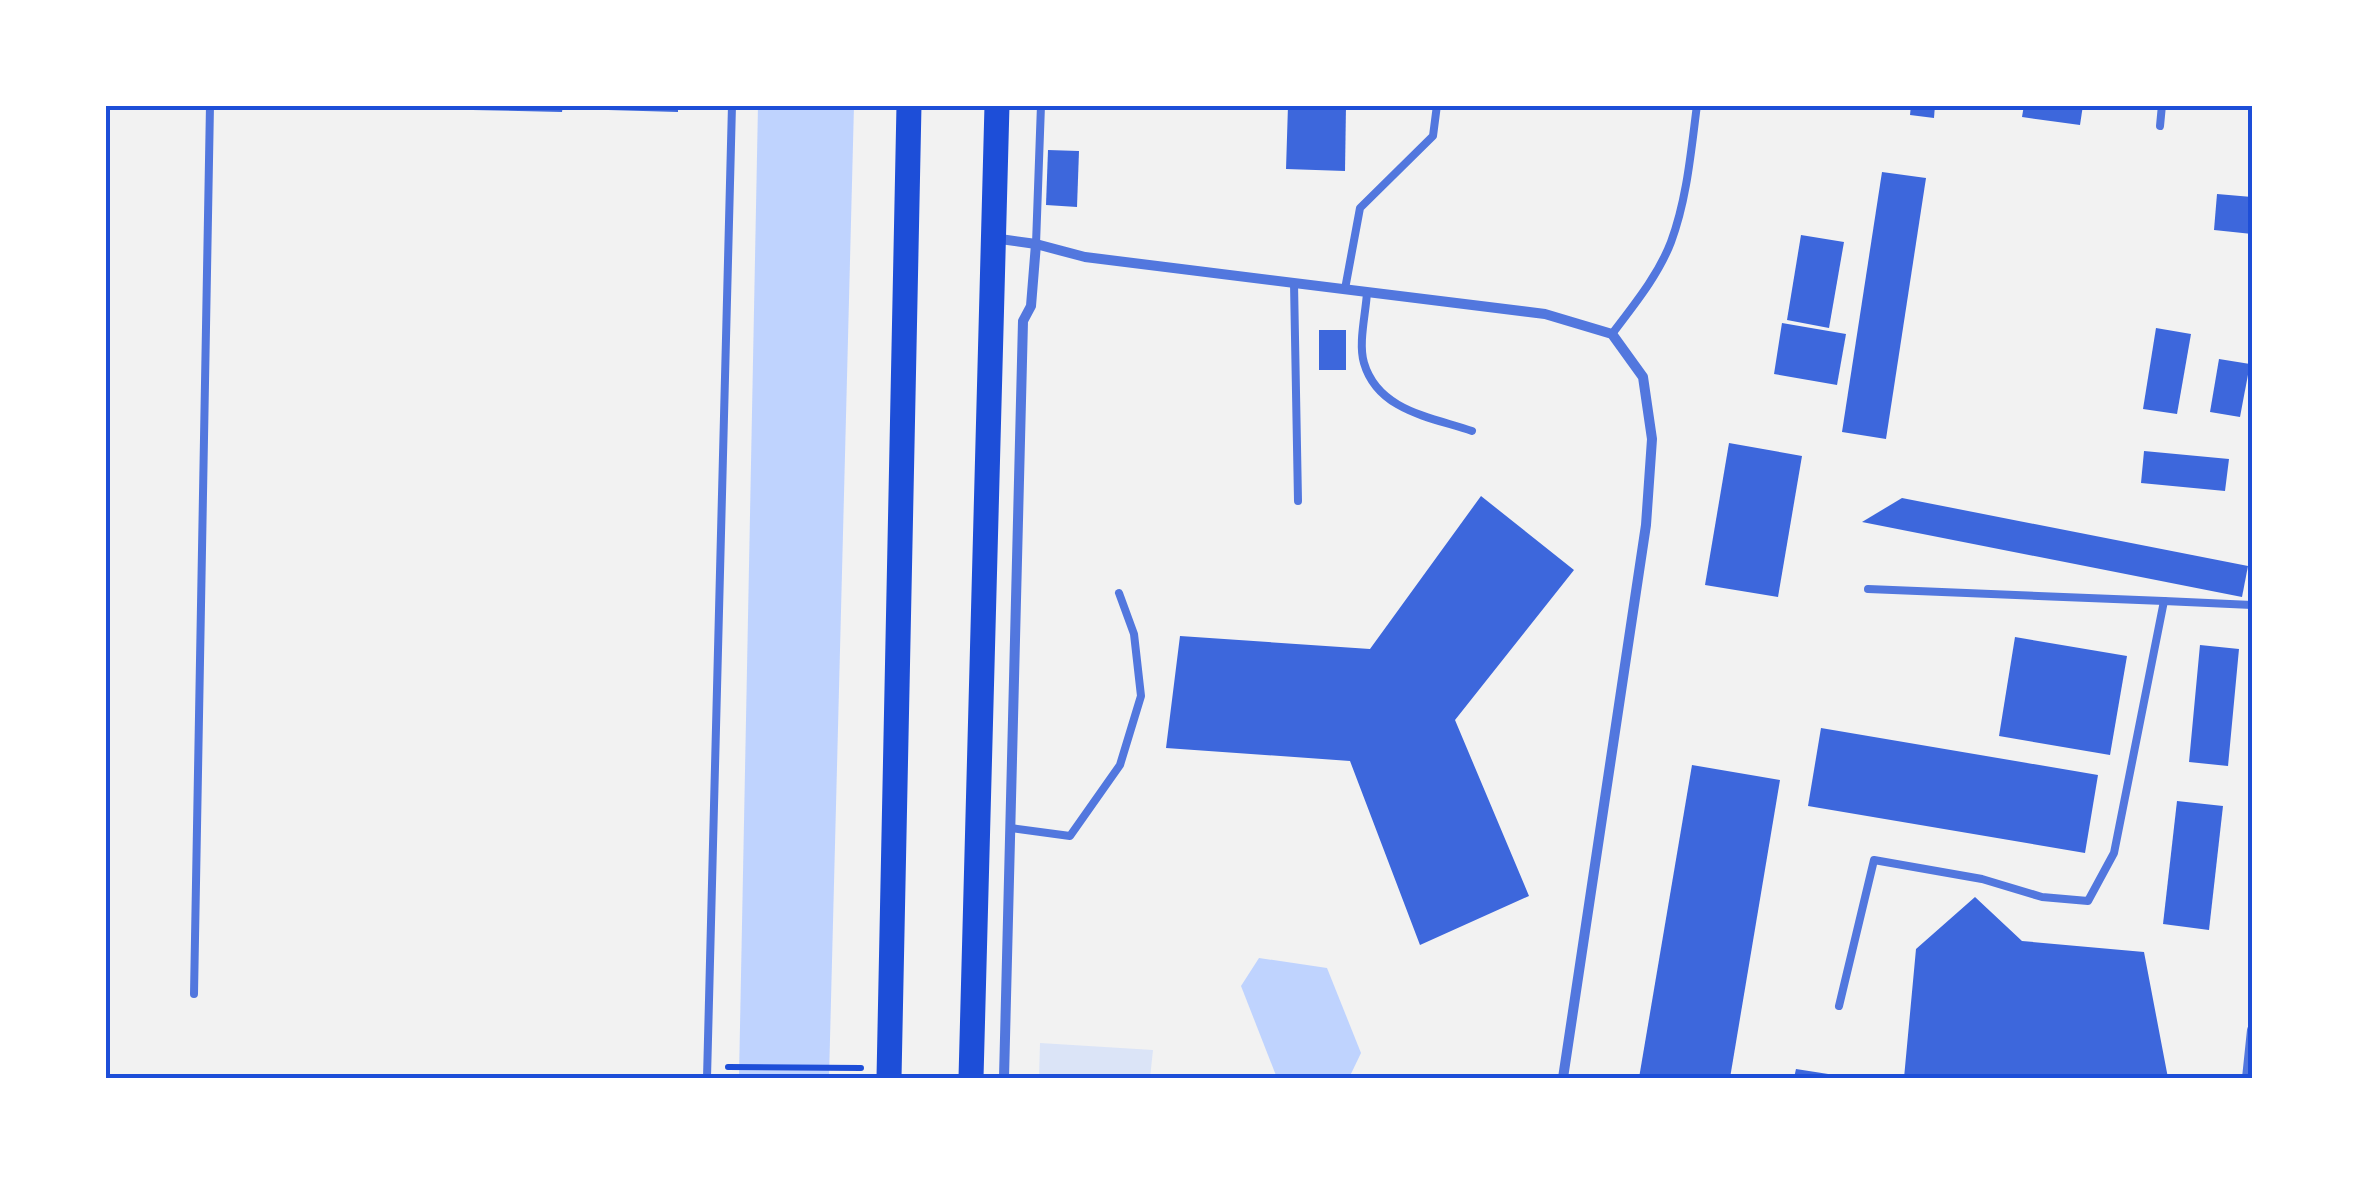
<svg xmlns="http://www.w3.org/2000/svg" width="2357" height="1183" font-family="Montserrat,sans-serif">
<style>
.green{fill:#dbe4f7}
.water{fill:#bfd3fe}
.building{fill:#3d67dc}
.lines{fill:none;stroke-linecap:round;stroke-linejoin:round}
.path{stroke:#1d4ed8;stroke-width:6}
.service{stroke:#5277de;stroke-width:8}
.minor{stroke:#5277de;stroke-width:10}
.trunk{stroke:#1d4ed8;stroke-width:25}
.neatline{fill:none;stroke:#1d4ed8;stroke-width:4}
</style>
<rect width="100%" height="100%" fill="#f2f2f2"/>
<!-- green -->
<path class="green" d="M 1040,1043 L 1153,1050 L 1150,1078 L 1039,1078 Z"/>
<!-- water -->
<g class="water">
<path d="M 758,105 L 854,105 L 829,1078 L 739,1078 Z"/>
<path d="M 1259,958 L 1327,968 L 1361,1053 L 1349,1078 L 1277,1078 L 1241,986 Z"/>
</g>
<!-- building -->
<g class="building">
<path d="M 473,105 L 563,105 L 562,112 L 472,110 Z"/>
<path d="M 608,105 L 678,105 L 678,112 L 608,110 Z"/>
<path d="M 1288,105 L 1346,105 L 1345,171 L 1286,169 Z"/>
<path d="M 1911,105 L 1935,105 L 1934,118 L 1910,115 Z"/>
<path d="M 2024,105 L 2083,105 L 2080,125 L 2022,117 Z"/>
<path d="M 1048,150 L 1079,151 L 1077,207 L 1046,205 Z"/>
<path d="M 1882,172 L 1926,178 L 1886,439 L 1842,432 Z"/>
<path d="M 2217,194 L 2252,197 L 2252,234 L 2214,230 Z"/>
<path d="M 1801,235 L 1844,242 L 1829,328 L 1787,320 Z"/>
<path d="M 1782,323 L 1846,334 L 1837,385 L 1774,374 Z"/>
<path d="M 2156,328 L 2191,334 L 2177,414 L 2143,409 Z"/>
<rect x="1319" y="330" width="27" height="40"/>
<path d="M 2219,359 L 2250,364 L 2240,417 L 2210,412 Z"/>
<path d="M 1729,443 L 1802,456 L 1778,597 L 1705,585 Z"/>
<path d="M 2144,451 L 2229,459 L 2225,491 L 2141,483 Z"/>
<path d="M 1481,496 L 1574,570 L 1455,720 L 1529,896 L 1420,945 L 1350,761 L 1166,748 L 1180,636 L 1370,649 Z"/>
<path d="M 1902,498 L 2248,566 L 2242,597 L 1862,522 Z"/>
<path d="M 2015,637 L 2127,656 L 2110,755 L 1999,736 Z"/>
<path d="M 2200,645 L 2239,649 L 2228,766 L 2189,762 Z"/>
<path d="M 1821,728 L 2098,775 L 2085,853 L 1808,806 Z"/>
<path d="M 1692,765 L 1780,780 L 1730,1078 L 1639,1078 Z"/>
<path d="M 2177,801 L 2223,806 L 2209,930 L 2163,924 Z"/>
<path d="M 1975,897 L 2022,941 L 2144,952 L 2168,1078 L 1904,1078 L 1916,949 Z"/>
<path d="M 1796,1069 L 1841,1076 L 1841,1078 L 1794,1078 Z"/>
</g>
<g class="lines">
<!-- path -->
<path class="path" d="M 728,1067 L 861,1068"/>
<!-- service -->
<g class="service">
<path d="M 2160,126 L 2162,105"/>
<path d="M 1036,244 L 1041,105"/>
<path d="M 1294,283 L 1298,501"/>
<path d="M 1345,289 L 1360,208 L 1433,136 L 1437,105"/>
<path d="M 1367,292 C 1366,313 1358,343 1364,363 C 1378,411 1431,417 1472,431"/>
<path d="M 1612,334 C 1633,306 1658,276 1671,242 C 1687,199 1691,151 1697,105"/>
<path d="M 1868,589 L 2164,601"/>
<path d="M 1011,828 L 1070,836 L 1120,765 L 1141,696 L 1134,634 L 1119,593"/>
<path d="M 194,994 L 210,105"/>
<path d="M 1839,1006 L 1874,860 L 1982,879 L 2042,897 L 2088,901 L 2114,853 L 2164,601 L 2252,605"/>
<path d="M 707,1078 L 732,105"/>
</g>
<!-- minor -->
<g class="minor">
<path d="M 993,238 L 1036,244 L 1085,257 L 1545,314 L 1612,334 L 1643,377 L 1652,439 L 1646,525 L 1563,1078"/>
<path d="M 1004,1078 L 1023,321 L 1031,306 L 1036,244"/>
<path d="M 2247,1078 L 2252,1030"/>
</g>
<!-- trunk -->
<g class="trunk">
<path d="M 889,1078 L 909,105"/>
<path d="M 971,1078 L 997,105"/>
</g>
</g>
<!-- border -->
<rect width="2357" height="1183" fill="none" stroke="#ffffff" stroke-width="215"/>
<rect x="108" y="108" width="2142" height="968" class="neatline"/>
</svg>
